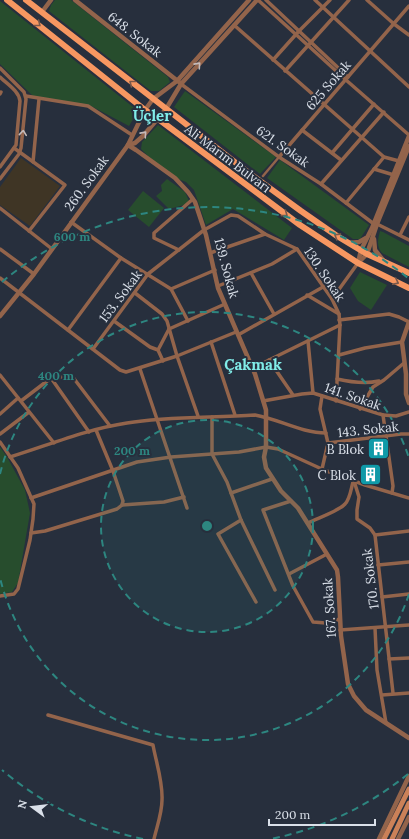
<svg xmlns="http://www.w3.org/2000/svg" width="409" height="839" font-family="Lora,serif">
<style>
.education{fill:#3f3525}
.green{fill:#274d2d}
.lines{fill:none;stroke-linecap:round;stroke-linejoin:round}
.pedestrian{stroke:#93644b;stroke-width:2.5}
.minor{stroke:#93644b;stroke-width:3.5}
.tertiary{stroke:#93644b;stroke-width:4.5}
.secondary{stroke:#cb8158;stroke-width:5}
.primary{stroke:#f79761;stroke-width:6}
.oneway{stroke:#7a594b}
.oneway2{stroke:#c5bbba}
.ring{fill:none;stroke:#2d8680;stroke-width:2;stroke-dasharray:7 5}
.labels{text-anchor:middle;stroke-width:4;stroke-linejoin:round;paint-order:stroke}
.street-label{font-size:13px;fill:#dae0e9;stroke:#272f3d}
.poi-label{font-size:13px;fill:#dae0e9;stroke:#272f3d;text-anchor:end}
.quarter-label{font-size:15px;font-weight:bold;fill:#81ede9;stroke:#272f3d}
.centre{fill:#2d8680;stroke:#272f3d;stroke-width:2}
.ring-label{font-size:12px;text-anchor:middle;font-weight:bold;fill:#2d8680;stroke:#272f3d;stroke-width:4;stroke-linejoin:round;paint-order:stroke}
</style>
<rect width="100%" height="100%" fill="#272f3d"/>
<!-- education -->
<path class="education" d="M 21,158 L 60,186 L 30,226 L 0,205 L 0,187 Z"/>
<!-- green -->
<g class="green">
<path d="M 55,0 L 71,0 L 168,77 L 170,82 L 159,91 L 151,91 L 49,11 L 51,5 Z"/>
<path d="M 0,1 L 138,111 L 129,126 L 91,106 L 34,97 L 0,64 Z"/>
<path d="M 185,91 L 276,157 L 260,174 L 174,107 Z"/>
<path d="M 158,125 L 292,228 L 284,240 L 233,209 L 206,225 L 194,190 L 186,182 L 175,178 L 149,157 L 141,149 L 142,142 Z"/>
<path d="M 280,160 L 369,225 L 360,239 L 353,239 L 267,178 Z"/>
<path d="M 167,179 L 185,192 L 189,201 L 184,205 L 169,209 L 156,196 L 162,191 L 161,185 Z"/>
<path d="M 143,191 L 164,208 L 149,227 L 128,210 Z"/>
<path d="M 380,231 L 383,232 L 409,246 L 409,267 L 382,253 C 376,246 378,239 380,231 Z"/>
<path d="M 360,272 L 387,285 L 371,310 L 358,301 L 350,288 Z"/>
<path d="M 0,447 L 7,457 L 25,490 L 30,513 L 18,583 L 12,592 L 0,594 Z"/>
</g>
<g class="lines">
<!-- pedestrian -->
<path class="pedestrian" d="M 263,176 L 279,157"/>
<!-- minor -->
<g class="minor">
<path d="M 258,0 L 346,80 L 409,135"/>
<path d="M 266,0 L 348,77"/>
<path d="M 315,0 L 409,87"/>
<path d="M 367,0 L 394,24 L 409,35"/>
<path d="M 234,25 L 384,157 L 399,161"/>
<path d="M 273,60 L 299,31 L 330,0"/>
<path d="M 0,68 L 24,92 L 26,99 L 21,148 L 19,154 L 0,179"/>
<path d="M 285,71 L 349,0"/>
<path d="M 0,77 C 7,84 19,91 20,101 L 16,145 L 0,167"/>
<path d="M 181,84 L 279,157 L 321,184 L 374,224"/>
<path d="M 0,94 L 1,92"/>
<path d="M 26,96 L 88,106 L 132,135"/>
<path d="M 302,130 L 341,160"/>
<path d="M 14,148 L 65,185 L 29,231"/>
<path d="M 332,153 L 374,104"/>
<path d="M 279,157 L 409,6"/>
<path d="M 33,162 L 39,99"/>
<path d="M 374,169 L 394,175"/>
<path d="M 321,184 L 384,112"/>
<path d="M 346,203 L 384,157"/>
<path d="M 0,208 L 52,249"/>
<path d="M 71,222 L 121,258 L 171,289 L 188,321"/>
<path d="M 377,224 L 409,240"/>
<path d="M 400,235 L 409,217"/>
<path d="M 0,249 L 34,274"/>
<path d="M 179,250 L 154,238 L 154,233 L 193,199"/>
<path d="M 210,253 L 265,234"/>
<path d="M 251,273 L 274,314"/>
<path d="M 0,278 L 120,370 L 126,372 L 177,356 L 236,332"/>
<path d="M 218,286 L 272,264 L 297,249"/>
<path d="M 171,289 L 215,270"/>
<path d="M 135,293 L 162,314 L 167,321 L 177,356 L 198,416"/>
<path d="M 307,295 L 339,314"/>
<path d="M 332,299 L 358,263"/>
<path d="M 339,320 L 389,314 L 399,317 L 409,322"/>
<path d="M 114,321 L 150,347 L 158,350 L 163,361"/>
<path d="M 169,329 L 225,304"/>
<path d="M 68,330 L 121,258"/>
<path d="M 238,335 L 323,287"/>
<path d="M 308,341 L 313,393"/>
<path d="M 211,342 L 235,415"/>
<path d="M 93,349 L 148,274 L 204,230 L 231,215 L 238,216 L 265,234 L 297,249 L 332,299 L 339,314 L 340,325 L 336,401"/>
<path d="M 158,350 L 169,329"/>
<path d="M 339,355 L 365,348 L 402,342"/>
<path d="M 269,360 L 293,395"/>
<path d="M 140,369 L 187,508"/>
<path d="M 253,369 L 263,363 L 340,325"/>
<path d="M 0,375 L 54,443"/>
<path d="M 51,378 L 89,432"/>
<path d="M 337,379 C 350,382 366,384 379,381"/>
<path d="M 322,396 L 320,409 L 328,443 L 322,469"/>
<path d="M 21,401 L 51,378 L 72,376 L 110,426"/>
<path d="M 263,401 L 302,394 L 313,393 L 383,415 L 393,486 L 392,493"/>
<path d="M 360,409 L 373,387 L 384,380 L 404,363"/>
<path d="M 0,414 L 18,398"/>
<path d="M 383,415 L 396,416 L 409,412"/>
<path d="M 212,417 L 212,454 L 227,482 L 241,520 L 275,590"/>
<path d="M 0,434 L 29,412"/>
<path d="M 0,442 L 18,468 L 34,504 L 33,519 L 30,540 L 18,589 L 14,594 L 0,596"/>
<path d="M 328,443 L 401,434 L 409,434"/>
<path d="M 10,457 C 49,445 87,429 127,423 C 169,416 212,418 255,415 C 279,419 301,433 326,433"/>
<path d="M 354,481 L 359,497 L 357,510 L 357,519 L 370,528 L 375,535 L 393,693"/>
<path d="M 231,493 L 272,479"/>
<path d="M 31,498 L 137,462 L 171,457 L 239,452 L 266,447 L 278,449 L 324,470 L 365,485 L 409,498"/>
<path d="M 291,501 L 263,510 L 293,586 L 313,622 L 326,623 L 340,619"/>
<path d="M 122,505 L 164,502 L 184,497"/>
<path d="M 241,520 L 218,534 L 256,602"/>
<path d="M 308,523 C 318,518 339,511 345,504 C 350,499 351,489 353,482"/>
<path d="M 31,533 L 45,531 L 117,509 L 122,505 L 123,501 L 113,471 L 96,430"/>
<path d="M 375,535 L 409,531"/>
<path d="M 378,565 L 409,562"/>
<path d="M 289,574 L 327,554"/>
<path d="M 382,597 L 409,594"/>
<path d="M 375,628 L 377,670 L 386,723"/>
<path d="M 340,630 L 409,625"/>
<path d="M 389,659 L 409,658"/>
<path d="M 382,695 L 409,693"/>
<path d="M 48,715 L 153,745 C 156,762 163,782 162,800 C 162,813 157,826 154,839"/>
</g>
<!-- tertiary -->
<g class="tertiary">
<path d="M 75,0 L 179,82"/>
<path d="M 42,12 L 51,0"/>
<path d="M 128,145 L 136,150 L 175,178 L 188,192 L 195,202 L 206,235 L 218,288 L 255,374 L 266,410 L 266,447 L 264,457 L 266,468 L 281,491 L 298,508 L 337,570 L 338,577 L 341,636 L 348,684 L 354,696 L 366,710 L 409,738"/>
<path d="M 128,145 L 135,143 L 143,136 L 166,109 L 181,84 L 257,0"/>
<path d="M 374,239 L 375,250 L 383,260"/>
<path d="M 349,243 L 359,242 L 366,238"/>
<path d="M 359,262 L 367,254 L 377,224 L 409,146"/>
<path d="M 358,263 L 361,250 L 372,228 L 409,136"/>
<path d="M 0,316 L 34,274 L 128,145 L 145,110 L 153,99 L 177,81 L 249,0"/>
<path d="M 409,322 L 402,342 L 406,374 L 406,394 L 409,403"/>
<path d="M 379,839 L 409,776"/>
<path d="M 398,839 L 409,817"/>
</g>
<!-- secondary -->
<g class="secondary">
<path d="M 384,839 L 409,789"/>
<path d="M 392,839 L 409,803"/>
</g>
<!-- primary -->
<g class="primary">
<path d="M 7,0 L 145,110 L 157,118 L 300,225 L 358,263 L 409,288"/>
<path d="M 26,0 L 249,173 L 301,211 L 337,236 L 367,254 L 409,273"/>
</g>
</g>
<!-- one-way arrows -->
<defs><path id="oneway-chevron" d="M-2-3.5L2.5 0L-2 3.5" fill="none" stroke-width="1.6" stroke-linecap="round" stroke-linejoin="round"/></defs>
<g class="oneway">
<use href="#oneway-chevron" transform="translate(38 24) rotate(39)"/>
<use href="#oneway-chevron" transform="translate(132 83) rotate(-142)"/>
<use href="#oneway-chevron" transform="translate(285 214) rotate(36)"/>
<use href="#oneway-chevron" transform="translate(337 236) rotate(-148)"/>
<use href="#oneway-chevron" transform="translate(396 282) rotate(26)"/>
</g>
<g class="oneway2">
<use href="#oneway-chevron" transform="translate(198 65) rotate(-48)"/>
<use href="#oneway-chevron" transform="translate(23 133) rotate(-84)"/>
<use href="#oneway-chevron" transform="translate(144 134) rotate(-48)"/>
</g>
<!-- distance rings -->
<circle cx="207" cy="526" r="106" fill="#2d8680" fill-opacity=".12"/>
<g class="ring">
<circle cx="207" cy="526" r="106"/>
<path d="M409 594A213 213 0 0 1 0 578M0 474A213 213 0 0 1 409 458"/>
<path d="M408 774A319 319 0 0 1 271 839M143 839A319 319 0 0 1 2 770M2 282A319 319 0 0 1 408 278"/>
</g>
<!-- icons -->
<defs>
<symbol id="building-square" viewBox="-11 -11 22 22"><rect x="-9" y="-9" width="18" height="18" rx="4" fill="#0f9aa8" stroke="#272f3d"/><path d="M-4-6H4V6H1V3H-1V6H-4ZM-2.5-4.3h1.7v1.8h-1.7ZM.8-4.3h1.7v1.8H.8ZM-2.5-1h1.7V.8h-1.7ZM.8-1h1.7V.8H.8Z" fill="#fff"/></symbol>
</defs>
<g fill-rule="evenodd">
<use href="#building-square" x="366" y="436" width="25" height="25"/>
<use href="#building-square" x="358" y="462" width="25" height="25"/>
</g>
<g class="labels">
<!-- street labels -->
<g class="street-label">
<text transform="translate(135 34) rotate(38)" y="5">648. Sokak</text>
<text transform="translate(328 85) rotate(-49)" y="5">625 Sokak</text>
<text transform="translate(283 146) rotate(35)" y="5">621. Sokak</text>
<text transform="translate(228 158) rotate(37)" y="5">Ali Marım Bulvarı</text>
<text transform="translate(86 183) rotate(-54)" y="5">260. Sokak</text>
<text transform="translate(227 268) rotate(75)" y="5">139. Sokak</text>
<text transform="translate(325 274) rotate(56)" y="5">130. Sokak</text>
<text transform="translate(120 296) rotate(-53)" y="5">153. Sokak</text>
<text transform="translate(353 396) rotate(19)" y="5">141. Sokak</text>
<text transform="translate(368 429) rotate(-6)" y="5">143. Sokak</text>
<text transform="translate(370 579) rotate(-97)" y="5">170. Sokak</text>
<text transform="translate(329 608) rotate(-94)" y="5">167. Sokak</text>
</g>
<!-- poi labels -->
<g class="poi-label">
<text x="364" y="454">B Blok</text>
<text x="356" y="480">C Blok</text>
</g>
<!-- quarter labels -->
<g class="quarter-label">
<text x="152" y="121">Üçler</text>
<text x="253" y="370">Çakmak</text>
</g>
</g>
<circle cx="207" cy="526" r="6" class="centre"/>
<g class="ring-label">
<text x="72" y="241">600 m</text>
<text x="56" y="380">400 m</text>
<text x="132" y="455">200 m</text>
</g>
<!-- north arrow -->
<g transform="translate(32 807) rotate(285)" stroke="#272f3d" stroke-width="3" paint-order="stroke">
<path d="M0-3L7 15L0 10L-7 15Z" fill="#dae0e9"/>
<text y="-6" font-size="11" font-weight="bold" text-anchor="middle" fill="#dae0e9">N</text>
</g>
<!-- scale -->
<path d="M269 819v6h106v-6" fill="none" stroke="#dae0e9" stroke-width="2"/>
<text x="275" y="819" font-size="12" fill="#dae0e9" stroke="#272f3d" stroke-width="3" paint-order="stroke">200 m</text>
</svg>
